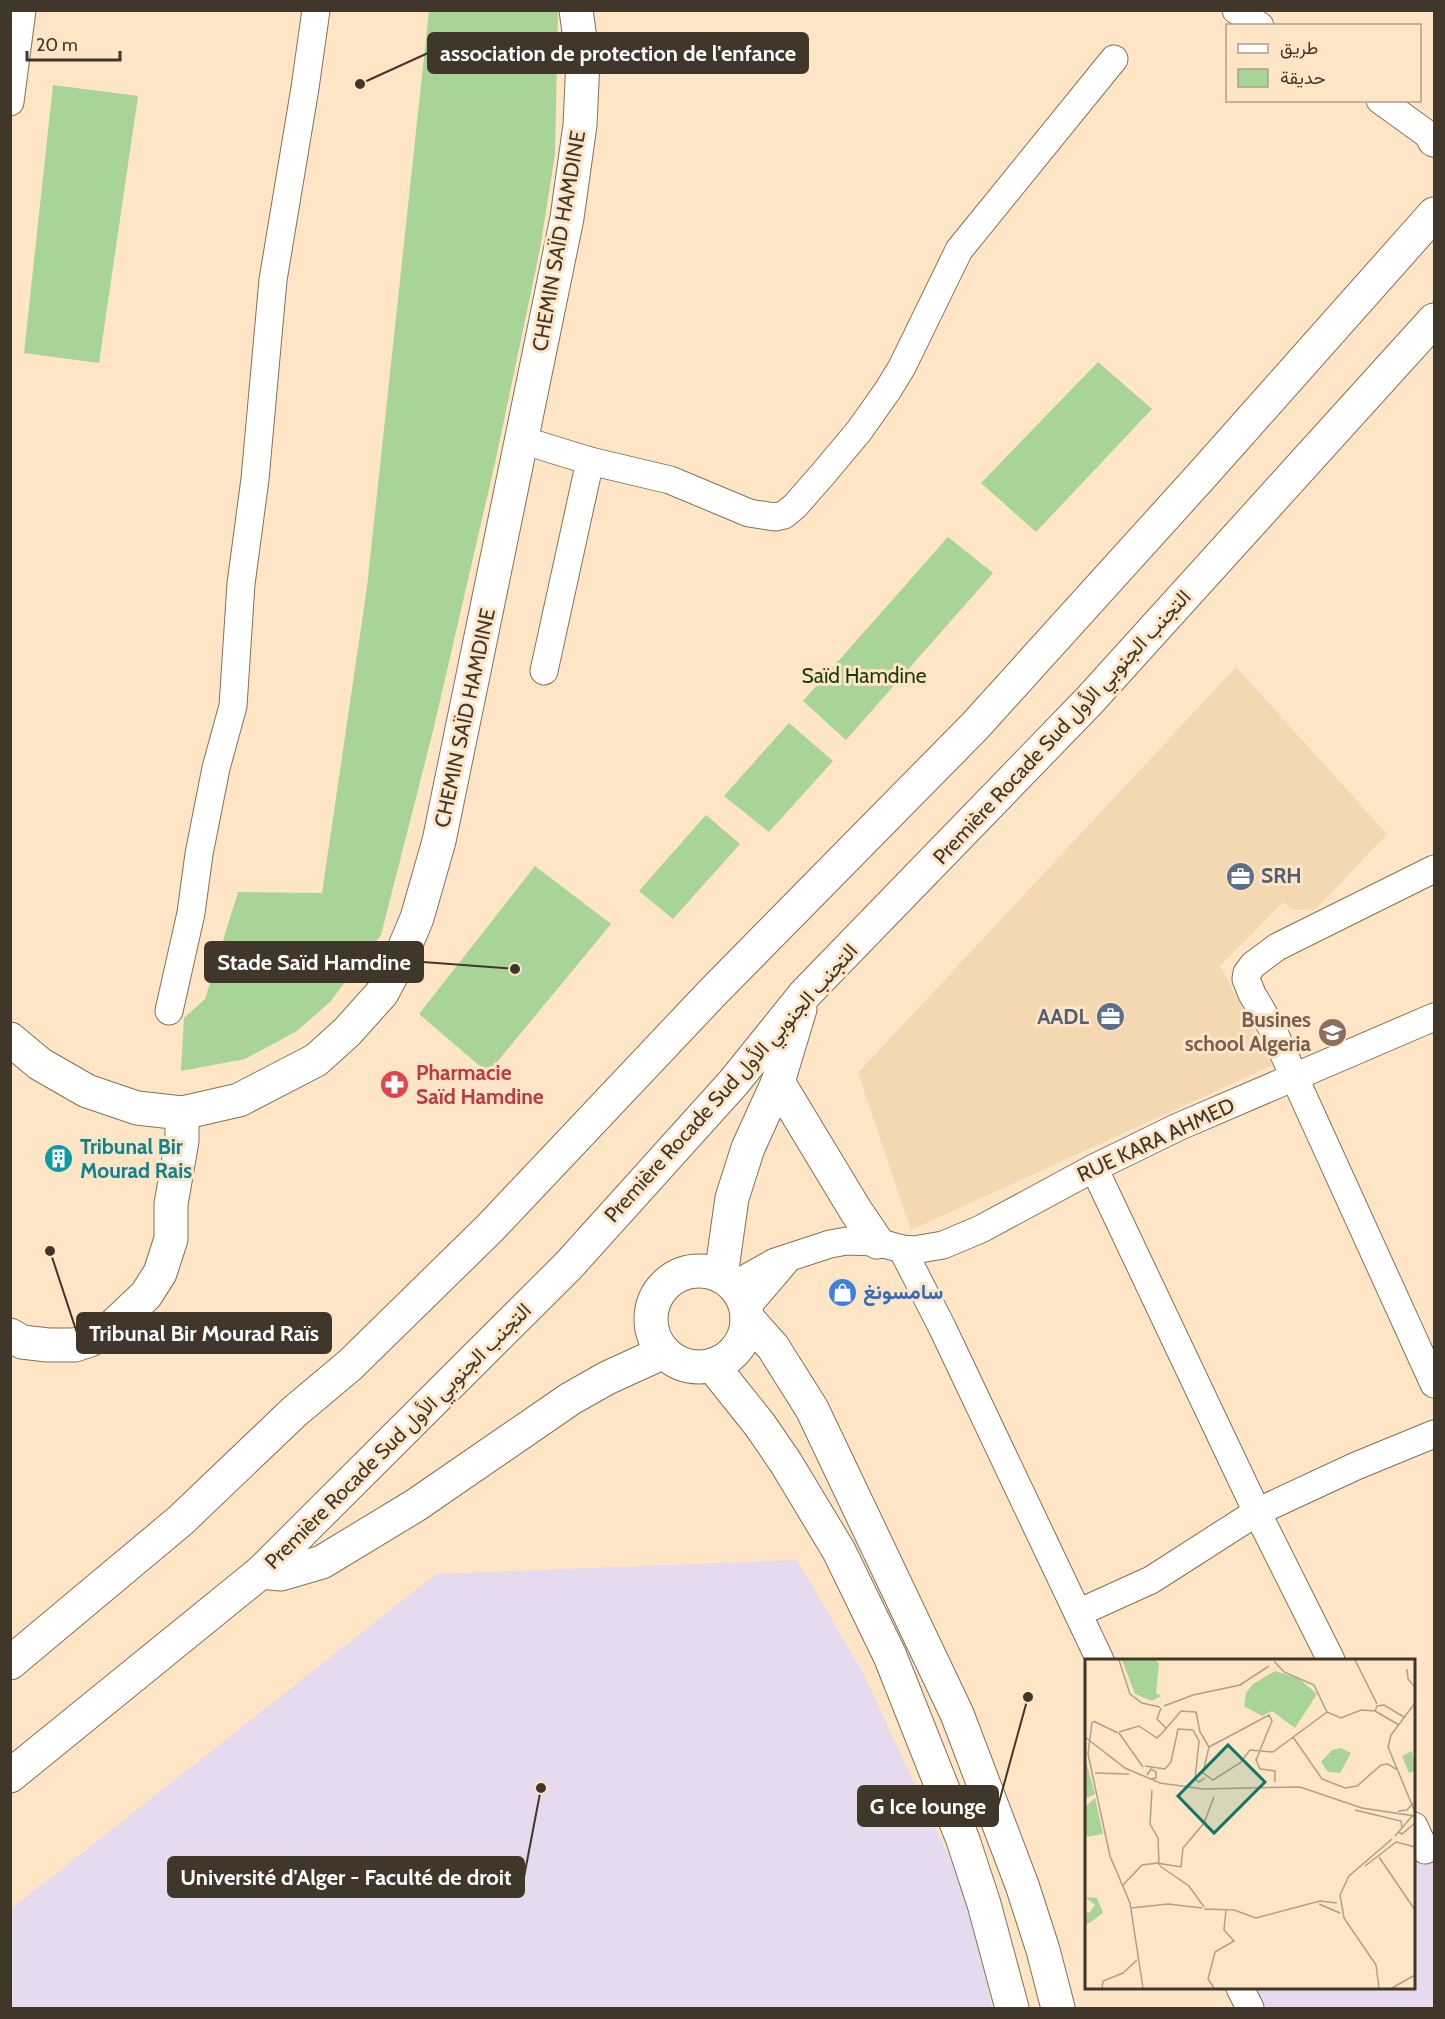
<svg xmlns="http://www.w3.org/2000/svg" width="1445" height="2019" font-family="Cabin,Vazirmatn,sans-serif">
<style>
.built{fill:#f4d8b2}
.education{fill:#e6daee}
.green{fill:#a9d498}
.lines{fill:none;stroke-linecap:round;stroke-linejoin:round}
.street-casing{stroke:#867154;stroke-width:29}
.secondary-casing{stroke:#867154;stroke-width:35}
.highway-casing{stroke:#867154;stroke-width:35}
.street{stroke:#fff;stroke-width:27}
.secondary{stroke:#fff;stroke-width:33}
.highway{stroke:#fff;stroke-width:33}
.labels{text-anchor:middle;stroke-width:6;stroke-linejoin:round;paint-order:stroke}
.street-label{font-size:21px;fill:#40372a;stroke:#fde5c5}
.park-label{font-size:21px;fill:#1d3a10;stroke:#fde5c5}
.service-label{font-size:21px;font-weight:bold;fill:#4e5e75;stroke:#fde5c5;text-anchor:start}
.education-label{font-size:21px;font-weight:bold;fill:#785e54;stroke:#fde5c5;text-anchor:end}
.health-label{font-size:21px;font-weight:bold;fill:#be3a42;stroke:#fde5c5;text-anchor:start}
.culture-label{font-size:21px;font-weight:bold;fill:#0d838f;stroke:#fde5c5;text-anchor:start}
.shop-label{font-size:21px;font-weight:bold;fill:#366cbe;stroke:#fde5c5;text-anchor:start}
.inset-road{fill:none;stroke:#b19f87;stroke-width:1.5}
.view{fill:#0f766e;fill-opacity:0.15;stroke:#0f766e;stroke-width:3}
.inset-edge{fill:none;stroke:#40372a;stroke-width:3}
.leader{fill:none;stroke:#40372a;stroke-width:2}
.callout-dot{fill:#40372a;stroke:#fde5c5;stroke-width:2}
.callout{fill:#40372a;stroke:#40372a;stroke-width:2}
.callout-label{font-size:22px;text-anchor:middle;font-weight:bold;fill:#fff}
</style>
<rect width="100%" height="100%" fill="#fde5c5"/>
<!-- built -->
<path class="built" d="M 1236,667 L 1387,834 L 1316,909 L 1293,910 L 1283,902 L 1220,966 L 1273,1065 L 911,1230 L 858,1073 Z"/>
<!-- education -->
<g class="education">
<path d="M 797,1560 L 862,1671 L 971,1904 L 992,2008 L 11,2008 L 11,1909 L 436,1574 Z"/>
<path d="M 1414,1846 L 1434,1856 L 1434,2008 L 1260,2008 L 1250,1988 L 1414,1988 Z"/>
</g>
<!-- green -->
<g class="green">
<path d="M 429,11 L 558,11 L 555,154 L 540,249 L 495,463 L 433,731 L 381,935 L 330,1002 L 297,1031 L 245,1059 L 181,1071 L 184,1018 L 205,999 L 238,892 L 322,893 L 367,587 Z"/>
<path d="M 53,85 L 138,96 L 99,363 L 24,353 Z"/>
<path d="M 1098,362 L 1152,409 L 1036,532 L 981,483 Z"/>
<path d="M 948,537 L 993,573 L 846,740 L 803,701 Z"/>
<path d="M 789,723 L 833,761 L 769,832 L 724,796 Z"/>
<path d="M 706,815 L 740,844 L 673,919 L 639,891 Z"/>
<path d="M 535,866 L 611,924 L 488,1073 L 419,1014 Z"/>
</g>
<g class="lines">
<defs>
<g id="street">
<path d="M 1236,10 L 1260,26"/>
<path d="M 1380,100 L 1434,139"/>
<path d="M 10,102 L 22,10"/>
<path d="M 522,440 L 590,461 L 670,480 L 749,513 L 775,517 L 784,515 L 795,506 L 823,474 L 859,431 L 888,390 L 902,367 L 959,250 L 1114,59"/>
<path d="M 544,671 L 590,461"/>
<path d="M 1434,869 L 1277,947 L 1253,965 L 1247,973 L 1246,979 L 1252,994 L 1272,1028 L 1434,1384"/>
<path d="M 169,1011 L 191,913 L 199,854 L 216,768 L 233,706 L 241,584 L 255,479 L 273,280 L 305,88 L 316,10"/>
<path d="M 1094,1168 L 1257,1512 L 1331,1660"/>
<path d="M 902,1249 L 942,1327 L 1100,1660"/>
<path d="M 734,1285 L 775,1262 L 830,1244 L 847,1241 L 877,1242 L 902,1249 L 914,1250 L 943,1245 L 981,1229 L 1094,1168 L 1178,1127 L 1434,1017"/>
<path d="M 746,1308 L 786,1261"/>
<path d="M 1078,1613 L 1151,1580 L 1257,1512 L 1356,1466 L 1434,1434"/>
<path d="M 1414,1826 L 1425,1850"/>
<path d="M 1240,1988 L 1250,2008"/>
</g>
<g id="secondary">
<path d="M 10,1039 L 40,1064 L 87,1091 L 137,1108 L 182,1113 L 239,1100 L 316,1060 L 347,1032 L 382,993 L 398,963 L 417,918 L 439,841 L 567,218 L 580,125 L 583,60 L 576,10"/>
<circle cx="699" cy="1319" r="48"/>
<path d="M 747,1318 L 773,1347 L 812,1409 L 957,1714 L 1022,1885 L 1043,1950 L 1058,2008"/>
<path d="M 10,1335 L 22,1342 L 48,1345 L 75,1345 L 90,1340 L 109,1330 L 146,1295 L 160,1273 L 171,1239 L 171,1204 L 182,1141 L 182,1113"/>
<path d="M 712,1365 L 760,1425 L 786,1463 L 839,1551 L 890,1656 L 963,1840 L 984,1904 L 1012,2008"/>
</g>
<g id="highway">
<path d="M 1434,139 L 1434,140"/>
<path d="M 778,1082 L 856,1211 L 877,1242"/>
<path d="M 721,1276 L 732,1198 L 748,1148 L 778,1082 L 800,1009"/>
<path d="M 261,1572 L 281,1574 L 322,1562 L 416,1505 L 570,1399 L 607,1378 L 664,1352"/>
<path d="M 10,1663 L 181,1520 L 294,1412 L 350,1365 L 490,1228 L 713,992 L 975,726 L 1203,474 L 1434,214"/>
<path d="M 10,1776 L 261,1572 L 569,1265 L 734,1082 L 804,995 L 1089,701 L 1434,320"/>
</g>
</defs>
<!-- street casing -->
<use href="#street" class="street-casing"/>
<!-- secondary casing -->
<use href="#secondary" class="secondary-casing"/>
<!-- highway casing -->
<use href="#highway" class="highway-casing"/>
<!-- street -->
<use href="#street" class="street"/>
<!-- secondary -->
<use href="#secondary" class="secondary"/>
<!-- highway -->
<use href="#highway" class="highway"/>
</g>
<!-- icons -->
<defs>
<symbol id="office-disc" viewBox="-11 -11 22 22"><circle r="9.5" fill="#5c6f8a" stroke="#fde5c5"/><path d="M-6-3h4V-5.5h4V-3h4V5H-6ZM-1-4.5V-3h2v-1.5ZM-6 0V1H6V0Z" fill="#fff"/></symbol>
<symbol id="university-disc" viewBox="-11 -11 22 22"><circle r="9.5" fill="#8d6e63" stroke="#fde5c5"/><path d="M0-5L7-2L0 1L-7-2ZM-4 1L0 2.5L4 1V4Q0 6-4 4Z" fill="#fff"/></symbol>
<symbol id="pharmacy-disc" viewBox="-11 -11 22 22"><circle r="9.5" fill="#e0444e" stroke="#fde5c5"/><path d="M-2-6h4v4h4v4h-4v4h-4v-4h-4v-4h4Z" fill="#fff"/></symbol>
<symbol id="building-disc" viewBox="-11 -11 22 22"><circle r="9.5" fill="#0f9aa8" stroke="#fde5c5"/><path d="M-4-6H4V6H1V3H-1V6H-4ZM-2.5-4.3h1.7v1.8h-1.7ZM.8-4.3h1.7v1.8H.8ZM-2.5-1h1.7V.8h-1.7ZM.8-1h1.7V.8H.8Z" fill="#fff"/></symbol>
<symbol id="shop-disc" viewBox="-11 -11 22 22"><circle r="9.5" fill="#3f7fe0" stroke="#fde5c5"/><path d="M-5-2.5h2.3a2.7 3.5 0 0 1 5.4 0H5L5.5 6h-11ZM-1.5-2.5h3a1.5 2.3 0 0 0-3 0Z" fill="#fff"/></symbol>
</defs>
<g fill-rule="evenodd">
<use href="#office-disc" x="1224" y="860" width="33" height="33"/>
<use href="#office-disc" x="1094" y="1000" width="33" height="33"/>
<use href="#university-disc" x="1316" y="1016" width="33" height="33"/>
<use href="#pharmacy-disc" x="378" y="1068" width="33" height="33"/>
<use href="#building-disc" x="42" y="1142" width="33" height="33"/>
<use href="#shop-disc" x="826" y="1276" width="33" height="33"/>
</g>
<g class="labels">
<!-- street labels -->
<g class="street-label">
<text transform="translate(559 241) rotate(-80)" y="7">CHEMIN SAÏD HAMDINE</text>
<text transform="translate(465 718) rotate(-78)" y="7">CHEMIN SAÏD HAMDINE</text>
<text transform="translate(1062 727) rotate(-47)" y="7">Première Rocade Sud التجنب الجنوبي الأول</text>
<text transform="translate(731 1083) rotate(-48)" y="7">Première Rocade Sud التجنب الجنوبي الأول</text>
<text transform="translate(1156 1140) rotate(-25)" y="7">RUE KARA AHMED</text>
<text transform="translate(398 1436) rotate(-45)" y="7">Première Rocade Sud التجنب الجنوبي الأول</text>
</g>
<!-- park labels -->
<g class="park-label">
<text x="864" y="683">Saïd Hamdine</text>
</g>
<!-- service labels -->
<g class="service-label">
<text x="1261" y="883">SRH</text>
<text x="1089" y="1024" text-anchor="end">AADL</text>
</g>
<!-- education labels -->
<g class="education-label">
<text x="1311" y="1027">Busines<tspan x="1311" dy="24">school Algeria</tspan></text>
</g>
<!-- health labels -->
<g class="health-label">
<text x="416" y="1080">Pharmacie<tspan x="416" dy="24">Saïd Hamdine</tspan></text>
</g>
<!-- culture labels -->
<g class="culture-label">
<text x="80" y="1154">Tribunal Bir<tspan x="80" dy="24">Mourad Rais</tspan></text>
</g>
<!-- shop labels -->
<g class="shop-label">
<text x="863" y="1299">سامسونغ</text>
</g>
</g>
<!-- overview -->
<g transform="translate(1085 1659)">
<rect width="330" height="330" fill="#fde5c5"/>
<path d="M 37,1 L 70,1 L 74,4 L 71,34 L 76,37 L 67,42 L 50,35 ZM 190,12 L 213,19 L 232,35 L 210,69 L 187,52 L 177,57 L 159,47 L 161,34 L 168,25 ZM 256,89 L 266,94 L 255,114 L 243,113 L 236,103 L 247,91 ZM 327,92 L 330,112 L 324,114 L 317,97 ZM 0,98 L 10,135 L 0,140 ZM 10,139 L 18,175 L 0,178 L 0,148 ZM 0,238 L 12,239 L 18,254 L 0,267 L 0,254 L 5,253 L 10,246 Z" fill="#a9d498"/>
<path class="inset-road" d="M 34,1 L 45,35 L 57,44 L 75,48M 270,1 L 292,45M 189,2 L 199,13 L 229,26 L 242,53M 322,10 L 323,20 L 330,28M 79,47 L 108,36 L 155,26 L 184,7M 292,47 L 299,46 L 319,58M 76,49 L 72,60 L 81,69M 290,52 L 314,66M 8,62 L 33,74M 7,63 L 3,95 L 25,197 L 45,244 L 58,329M 79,72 L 96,52 L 111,53 L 115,73 L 124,88 L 118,114 L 128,121 L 155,104 L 165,91 L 188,93 L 242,53 L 256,59 L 276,51 L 290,52 L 292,47M 34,73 L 54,67 L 72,79 L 80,71M 34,74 L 58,108M 0,78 L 40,109 L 75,124 L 118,130 L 215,128 L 277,149 L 330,157M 208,78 L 237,120 L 260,129 L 272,127 L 296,106 L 303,105 L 311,110M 124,88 L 184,56 L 187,62 L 171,101 L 175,110 L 190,112 L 190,123M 60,107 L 80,110 L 86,103 L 93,70 L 108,71 L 114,82 L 110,120 L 114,123 L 120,119M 10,114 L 44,115M 62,116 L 66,110 L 71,113 L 71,119 L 65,120M 67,131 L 65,165 L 73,179 L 74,204M 270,151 L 316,162 L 317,169M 313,152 L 322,151 L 328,144M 330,153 L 303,88 L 306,76 L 330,44M 313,173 L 317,175 L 330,164M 310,177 L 328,156M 311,183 L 330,188M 294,198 L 330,251M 75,206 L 72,204 L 96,208 L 98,189 L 119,164 L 129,138M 75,207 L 104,227 L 119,248M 280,207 L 311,183M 38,226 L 57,206 L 73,204M 234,245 L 255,254M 46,249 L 83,245 L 117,249M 119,250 L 149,251 L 171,259 L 235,242 L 252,244M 17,329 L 18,322 L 38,314 L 52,301M 129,329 L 123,320 L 130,293 L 149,282 L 139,271 L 141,251M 294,329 L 291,306 L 259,259 L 255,236 L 264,217 L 307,180M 307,329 L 330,316"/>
<path class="view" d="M 143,86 L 180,123 L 129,174 L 93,137 Z"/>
<rect width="330" height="330" class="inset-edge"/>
</g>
<!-- callouts -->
<path class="leader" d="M360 84L428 53M515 969L423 962M50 1251L77 1333M1028 1697L998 1806M541 1788L524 1877"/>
<g class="callout-dot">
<circle cx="360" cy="84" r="6"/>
<circle cx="515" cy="969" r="6"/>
<circle cx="50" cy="1251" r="6"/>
<circle cx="1028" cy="1697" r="6"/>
<circle cx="541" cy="1788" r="6"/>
</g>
<g class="callout">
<rect x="428" y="33" width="380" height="40" rx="6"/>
<rect x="205" y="942" width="218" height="40" rx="6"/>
<rect x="77" y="1313" width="254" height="40" rx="6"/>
<rect x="858" y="1786" width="140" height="40" rx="6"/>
<rect x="168" y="1857" width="356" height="40" rx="6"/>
</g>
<g class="callout-label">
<text x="618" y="61">association de protection de l'enfance</text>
<text x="314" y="970">Stade Saïd Hamdine</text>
<text x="204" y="1341">Tribunal Bir Mourad Raïs</text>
<text x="928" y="1814">G Ice lounge</text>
<text x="346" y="1885">Université d'Alger - Faculté de droit</text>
</g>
<!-- border -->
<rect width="1445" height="2019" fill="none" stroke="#40372a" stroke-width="24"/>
<!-- legend -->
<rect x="1226" y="24" width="195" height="78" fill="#fde5c5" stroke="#b19f87" stroke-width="1.5"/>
<rect x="1238" y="44" width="30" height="9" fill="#ffffff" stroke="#b19f87" stroke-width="1.5"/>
<text x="1280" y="54" font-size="18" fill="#40372a">طريق</text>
<rect x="1238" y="69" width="30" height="18" fill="#a9d498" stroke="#b19f87" stroke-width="1.5"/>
<text x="1280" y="84" font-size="18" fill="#40372a">حديقة</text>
<!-- scale -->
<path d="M27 51v9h93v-9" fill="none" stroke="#40372a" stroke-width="3"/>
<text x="36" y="51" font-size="18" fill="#40372a" stroke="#fde5c5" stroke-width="4.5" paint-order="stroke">20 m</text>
</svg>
